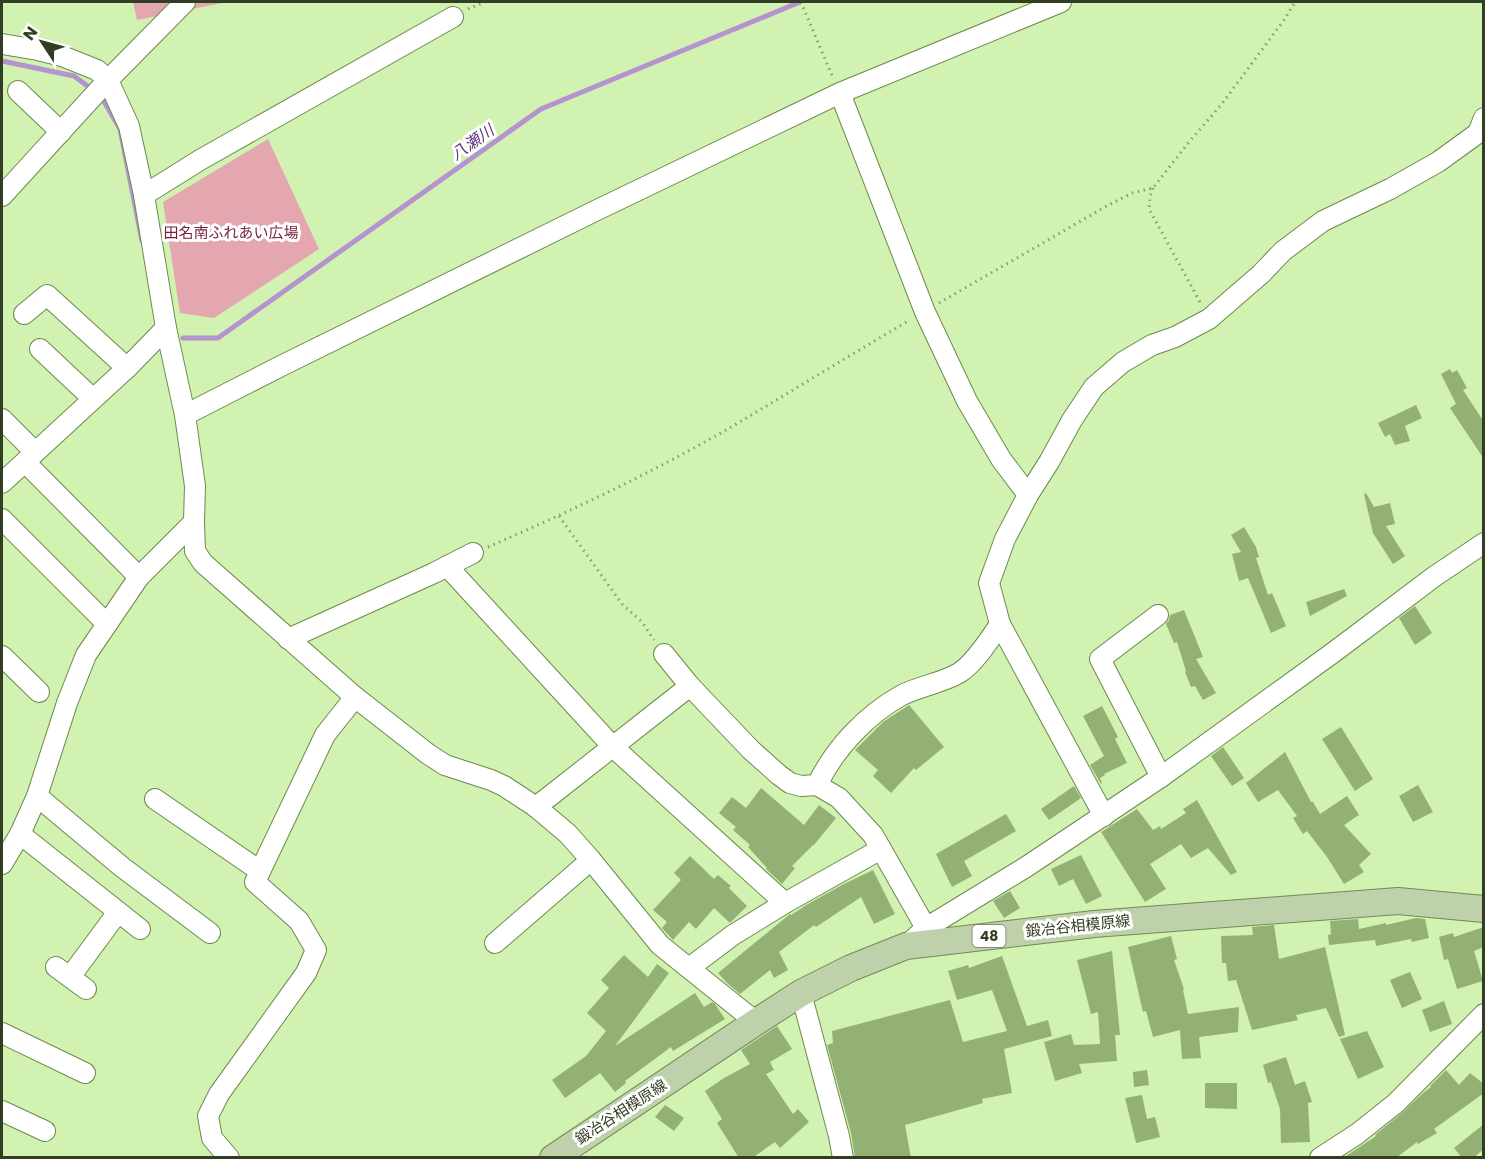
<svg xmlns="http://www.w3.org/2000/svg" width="1485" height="1159" font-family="Poppins,'Noto Sans JP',sans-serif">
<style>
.green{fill:#e5a7af}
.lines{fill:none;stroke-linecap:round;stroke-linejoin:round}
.stream{stroke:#b493ce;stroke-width:5}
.building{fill:#93b174}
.minor-casing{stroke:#6c8a4c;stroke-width:22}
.major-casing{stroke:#718a57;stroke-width:28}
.path{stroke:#879f70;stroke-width:3;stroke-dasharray:1.5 4.5;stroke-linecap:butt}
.minor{stroke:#fff;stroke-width:20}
.major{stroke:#bed1aa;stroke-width:26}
.labels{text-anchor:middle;stroke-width:6;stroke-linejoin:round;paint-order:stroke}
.shield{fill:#fff;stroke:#6f7866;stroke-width:1.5}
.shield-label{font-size:14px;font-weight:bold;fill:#313e24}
.park-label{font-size:15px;fill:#761e35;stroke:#fff}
.street-label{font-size:15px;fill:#313e24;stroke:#fff}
.water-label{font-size:16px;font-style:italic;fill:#633880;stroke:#fff}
</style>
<rect width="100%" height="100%" fill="#d1f2b0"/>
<!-- green -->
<g class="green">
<path d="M 133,2 L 227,2 L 137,20 Z"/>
<path d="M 268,139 L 319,249 L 214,318 L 180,313 L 163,202 Z"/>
</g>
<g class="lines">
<!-- stream -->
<g class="stream">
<path d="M 2,61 L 74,76 L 93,90"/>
<path d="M 100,96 L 102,98 L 120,129 L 142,241"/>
<path d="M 183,338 L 218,338 L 541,109 L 800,2"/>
</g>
</g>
<!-- building -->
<g class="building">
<path d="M 1450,369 L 1452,373 L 1457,370 L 1467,388 L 1463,390 L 1484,422 L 1484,459 L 1450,408 L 1456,404 L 1441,374 Z"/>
<path d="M 1416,405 L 1422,418 L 1405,426 L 1410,441 L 1395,445 L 1390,434 L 1385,437 L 1378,423 Z"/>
<path d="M 1366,493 L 1374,507 L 1390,503 L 1395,524 L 1386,526 L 1405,556 L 1393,564 L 1373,533 L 1364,494 Z"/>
<path d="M 1244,527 L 1256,547 L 1259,557 L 1256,558 L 1268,595 L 1272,593 L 1286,626 L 1271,633 L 1248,578 L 1239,581 L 1232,554 L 1241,552 L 1231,535 Z"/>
<path d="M 1344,589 L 1347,596 L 1310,616 L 1306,602 Z"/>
<path d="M 1415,606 L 1432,633 L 1415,645 L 1399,618 Z"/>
<path d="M 1184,610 L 1203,657 L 1196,659 L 1216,693 L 1203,700 L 1195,686 L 1191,687 L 1185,672 L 1186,671 L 1177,642 L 1174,643 L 1166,624 L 1169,620 L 1170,615 Z"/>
<path d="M 909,705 L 944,747 L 916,770 L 914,768 L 891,793 L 873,776 L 878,770 L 855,750 L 883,722 Z"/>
<path d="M 1102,706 L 1118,737 L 1115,739 L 1127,763 L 1104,774 L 1105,775 L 1100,778 L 1102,783 L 1101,784 L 1090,765 L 1104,756 L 1083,716 Z"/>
<path d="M 1341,727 L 1373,779 L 1355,791 L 1322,739 Z"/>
<path d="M 1223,747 L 1244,778 L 1232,786 L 1211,756 Z"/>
<path d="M 1285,752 L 1311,802 L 1313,802 L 1320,814 L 1347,796 L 1359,815 L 1344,825 L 1371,854 L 1359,865 L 1364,872 L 1344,884 L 1327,857 L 1307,831 L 1303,834 L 1293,818 L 1297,816 L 1278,790 L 1258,802 L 1246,783 Z"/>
<path d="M 1418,785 L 1433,812 L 1413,822 L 1399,796 Z"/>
<path d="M 1074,786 L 1081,798 L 1049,820 L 1041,809 Z"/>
<path d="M 761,788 L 804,825 L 819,805 L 836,818 L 814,845 L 813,845 L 792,866 L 795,868 L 782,884 L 766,869 L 767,868 L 748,847 L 750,845 L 733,830 L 736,827 L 719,813 L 732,797 L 746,808 Z"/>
<path d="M 1197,800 L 1237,872 L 1231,875 L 1208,848 L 1191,858 L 1181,844 L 1150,864 L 1166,889 L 1145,902 L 1101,832 L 1137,809 L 1153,830 L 1160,826 L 1161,829 L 1186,813 L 1183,809 Z"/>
<path d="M 1006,814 L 1016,831 L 964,861 L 972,876 L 952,887 L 936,854 Z"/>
<path d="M 1081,855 L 1102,896 L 1086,904 L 1073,879 L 1059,886 L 1051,869 Z"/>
<path d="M 690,856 L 714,879 L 718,875 L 731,886 L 729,888 L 747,906 L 730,923 L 714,908 L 696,929 L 689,922 L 673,940 L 662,928 L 667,922 L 653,910 L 681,880 L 674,873 Z"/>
<path d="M 873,870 L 895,914 L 874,924 L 861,897 L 816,927 L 814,925 L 779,952 L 788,970 L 774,978 L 770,970 L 740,994 L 727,983 L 718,973 L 790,914 L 791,915 L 808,904 L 842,885 Z"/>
<path d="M 1010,891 L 1020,908 L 1004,918 L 993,901 Z"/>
<path d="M 1416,918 L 1425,919 L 1429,938 L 1412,942 L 1411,939 L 1376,946 L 1375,940 L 1329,945 L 1328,935 L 1331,934 L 1330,921 L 1358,919 L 1359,929 L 1386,923 L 1386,925 Z"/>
<path d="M 1274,925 L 1279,959 L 1325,947 L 1345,1035 L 1339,1037 L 1326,1008 L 1296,1015 L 1298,1020 L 1252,1030 L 1236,980 L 1228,981 L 1226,963 L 1222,963 L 1221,936 L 1253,935 L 1252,927 Z"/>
<path d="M 1484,927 L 1484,947 L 1474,951 L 1483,981 L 1457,989 L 1448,959 L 1444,960 L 1439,937 L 1453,933 L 1454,937 Z"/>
<path d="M 1171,936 L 1177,959 L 1174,960 L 1184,989 L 1183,990 L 1188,1014 L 1239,1007 L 1238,1032 L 1199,1037 L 1201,1058 L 1182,1059 L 1180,1030 L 1153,1037 L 1146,1011 L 1143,1012 L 1128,947 Z"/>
<path d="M 1112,951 L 1120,1035 L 1115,1035 L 1117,1061 L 1079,1064 L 1082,1073 L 1055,1081 L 1044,1042 L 1071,1034 L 1074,1045 L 1100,1044 L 1098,1012 L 1091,1014 L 1077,960 Z"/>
<path d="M 624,955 L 648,977 L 657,964 L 669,973 L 615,1046 L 695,993 L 704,1007 L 712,1002 L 715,1004 L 725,1019 L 673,1051 L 671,1047 L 625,1081 L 626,1083 L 615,1092 L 600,1073 L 565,1098 L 552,1080 L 586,1056 L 606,1031 L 587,1013 L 609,988 L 601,980 Z"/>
<path d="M 1002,956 L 1027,1026 L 1048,1020 L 1052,1036 L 1004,1049 L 1012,1093 L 982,1099 L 983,1103 L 905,1125 L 911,1158 L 855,1158 L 851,1133 L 827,1045 L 833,1043 L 832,1031 L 950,1000 L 963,1042 L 1007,1031 L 992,990 L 957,1000 L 948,971 L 968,965 L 969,968 Z"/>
<path d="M 1410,972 L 1422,999 L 1402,1008 L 1390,980 Z"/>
<path d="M 1444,1001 L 1452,1024 L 1430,1032 L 1422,1010 Z"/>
<path d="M 777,1026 L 792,1049 L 770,1062 L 774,1070 L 766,1074 L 793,1114 L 798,1109 L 809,1122 L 780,1148 L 775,1142 L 752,1158 L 739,1158 L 717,1123 L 722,1119 L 705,1091 L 724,1078 L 750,1064 L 741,1050 Z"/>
<path d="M 1367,1031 L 1384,1067 L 1358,1079 L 1340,1039 Z"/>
<path d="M 1286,1057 L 1295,1085 L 1305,1081 L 1312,1102 L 1308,1103 L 1310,1142 L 1281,1143 L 1280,1109 L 1271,1082 L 1268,1083 L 1263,1065 Z"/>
<path d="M 1147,1070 L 1149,1085 L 1134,1087 L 1133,1072 Z"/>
<path d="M 1446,1070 L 1459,1085 L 1470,1073 L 1484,1084 L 1484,1093 L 1434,1129 L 1437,1133 L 1418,1144 L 1417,1142 L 1396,1158 L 1343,1158 L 1376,1136 L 1375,1135 L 1403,1112 L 1423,1093 L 1431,1087 L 1430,1086 Z"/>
<path d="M 1205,1083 L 1237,1083 L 1237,1109 L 1205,1108 Z"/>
<path d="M 1142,1095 L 1147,1119 L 1155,1117 L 1160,1137 L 1136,1143 L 1125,1098 Z"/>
<path d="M 665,1105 L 684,1118 L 674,1131 L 655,1117 Z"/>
<path d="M 1484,1124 L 1484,1149 L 1473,1158 L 1462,1158 L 1454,1148 Z"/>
</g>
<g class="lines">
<defs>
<g id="minor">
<path d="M 2,44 L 38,50 L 62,56 L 97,70 L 108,80 L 129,126 L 144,195 L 166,328 L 185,415 L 195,486 L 194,522 L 195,551 L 203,563 L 355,697 L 428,754 L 445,765 L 491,780 L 504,786 L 536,807 L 568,834 L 591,860 L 660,945 L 756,1022"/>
<path d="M 18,91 L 61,132"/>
<path d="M 840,93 L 925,312 L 967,401 L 1001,459 L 1028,495"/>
<path d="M 144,195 L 200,160 L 453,17"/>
<path d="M 2,196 L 108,80 L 185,2"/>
<path d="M 24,314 L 47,295 L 127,368"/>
<path d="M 40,349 L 92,398"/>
<path d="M 185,415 L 281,366 L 595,211 L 840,93 L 1061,2"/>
<path d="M 2,419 L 35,452"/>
<path d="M 25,462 L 139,577"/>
<path d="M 2,483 L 127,368 L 166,328"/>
<path d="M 2,519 L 107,624"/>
<path d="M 447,566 L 613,747 L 785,903"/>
<path d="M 1158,615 L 1100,659 L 1161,777"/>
<path d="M 1000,624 L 1104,816"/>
<path d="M 288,639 L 434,573 L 473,553"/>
<path d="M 664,654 L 690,686"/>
<path d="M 2,656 L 39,692"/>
<path d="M 817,785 C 835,748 866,715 902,695 C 920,686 942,683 959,673 C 974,664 990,639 1000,624 L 989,583 L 1005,539 L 1028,495 L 1049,462 L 1072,420 L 1094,387 L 1123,362 L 1152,345 L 1175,337 L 1209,319 L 1261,274 L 1283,251 L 1323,221 L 1390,189 L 1438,162 L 1478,133 L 1484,118"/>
<path d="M 37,796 L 122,867 L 210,933"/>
<path d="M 155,799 L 260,871"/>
<path d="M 536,807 L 690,686 L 751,750 L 779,775 L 790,783 L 801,786 L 817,785 L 839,798 L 873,835 L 881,849 L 785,903 L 733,935 L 689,968"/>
<path d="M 20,834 L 140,929"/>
<path d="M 881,849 L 926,928"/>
<path d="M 2,864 L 20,834 L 37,796 L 67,703 L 86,655 L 139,577 L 194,522"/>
<path d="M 495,943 L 591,860"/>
<path d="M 906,946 L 926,928 L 1026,867 L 1161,777 L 1334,652 L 1435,576 L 1484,543"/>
<path d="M 56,967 L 86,989"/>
<path d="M 70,977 L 118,912"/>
<path d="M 801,993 L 839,1136 L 843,1158"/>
<path d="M 2,1033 L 85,1073"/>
<path d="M 2,1111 L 45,1131"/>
<path d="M 229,1158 L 212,1138 L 208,1116 L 219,1094 L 306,973 L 316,950 L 299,921 L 255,882 L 325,735 L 355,697"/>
<path d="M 1320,1158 L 1357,1134 L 1396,1103 L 1484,1014"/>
</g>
<path id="major" d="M 553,1158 L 756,1022 L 801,993 L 851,968 L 906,946 L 1094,924 L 1398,901 L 1484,909"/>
</defs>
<!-- minor casing -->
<use href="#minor" class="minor-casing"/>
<!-- major casing -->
<use href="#major" class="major-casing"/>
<!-- path -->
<g class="path">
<path d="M 801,2 L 833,78"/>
<path d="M 468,9 L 485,2"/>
<path d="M 1153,188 L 1150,197 L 1149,209 L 1200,302"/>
<path d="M 939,303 L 1105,207 L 1132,193 L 1153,188 L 1189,142 L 1221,105 L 1284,20 L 1295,2"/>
<path d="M 559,516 L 622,604 L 642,622 L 654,640"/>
<path d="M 488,547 C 573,510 658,470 738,423 C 795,389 852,354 910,320"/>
</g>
<!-- minor -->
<use href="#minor" class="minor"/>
<!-- major -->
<use href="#major" class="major"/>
</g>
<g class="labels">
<!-- shield labels -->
<rect class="shield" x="972.5" y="925" width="33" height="22" rx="4.5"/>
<g class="shield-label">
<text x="989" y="941">48</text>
</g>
<!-- park labels -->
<g class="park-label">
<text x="231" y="238">田名南ふれあい広場</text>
</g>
<!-- street labels -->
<g class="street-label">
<text transform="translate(1078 926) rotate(-6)" y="5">鍛冶谷相模原線</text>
<text transform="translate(621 1112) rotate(-33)" y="5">鍛冶谷相模原線</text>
</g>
<!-- water labels -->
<g class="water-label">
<text transform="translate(472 142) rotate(-35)" y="6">八瀬川</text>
</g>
</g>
<!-- border -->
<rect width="1485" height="1159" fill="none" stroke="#313e24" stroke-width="6"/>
<!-- north arrow -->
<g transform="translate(42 42) rotate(306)" stroke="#ffffff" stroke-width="4.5" paint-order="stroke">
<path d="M0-4.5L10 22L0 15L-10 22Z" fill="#313e24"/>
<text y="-9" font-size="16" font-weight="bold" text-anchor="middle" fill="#313e24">N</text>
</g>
</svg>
